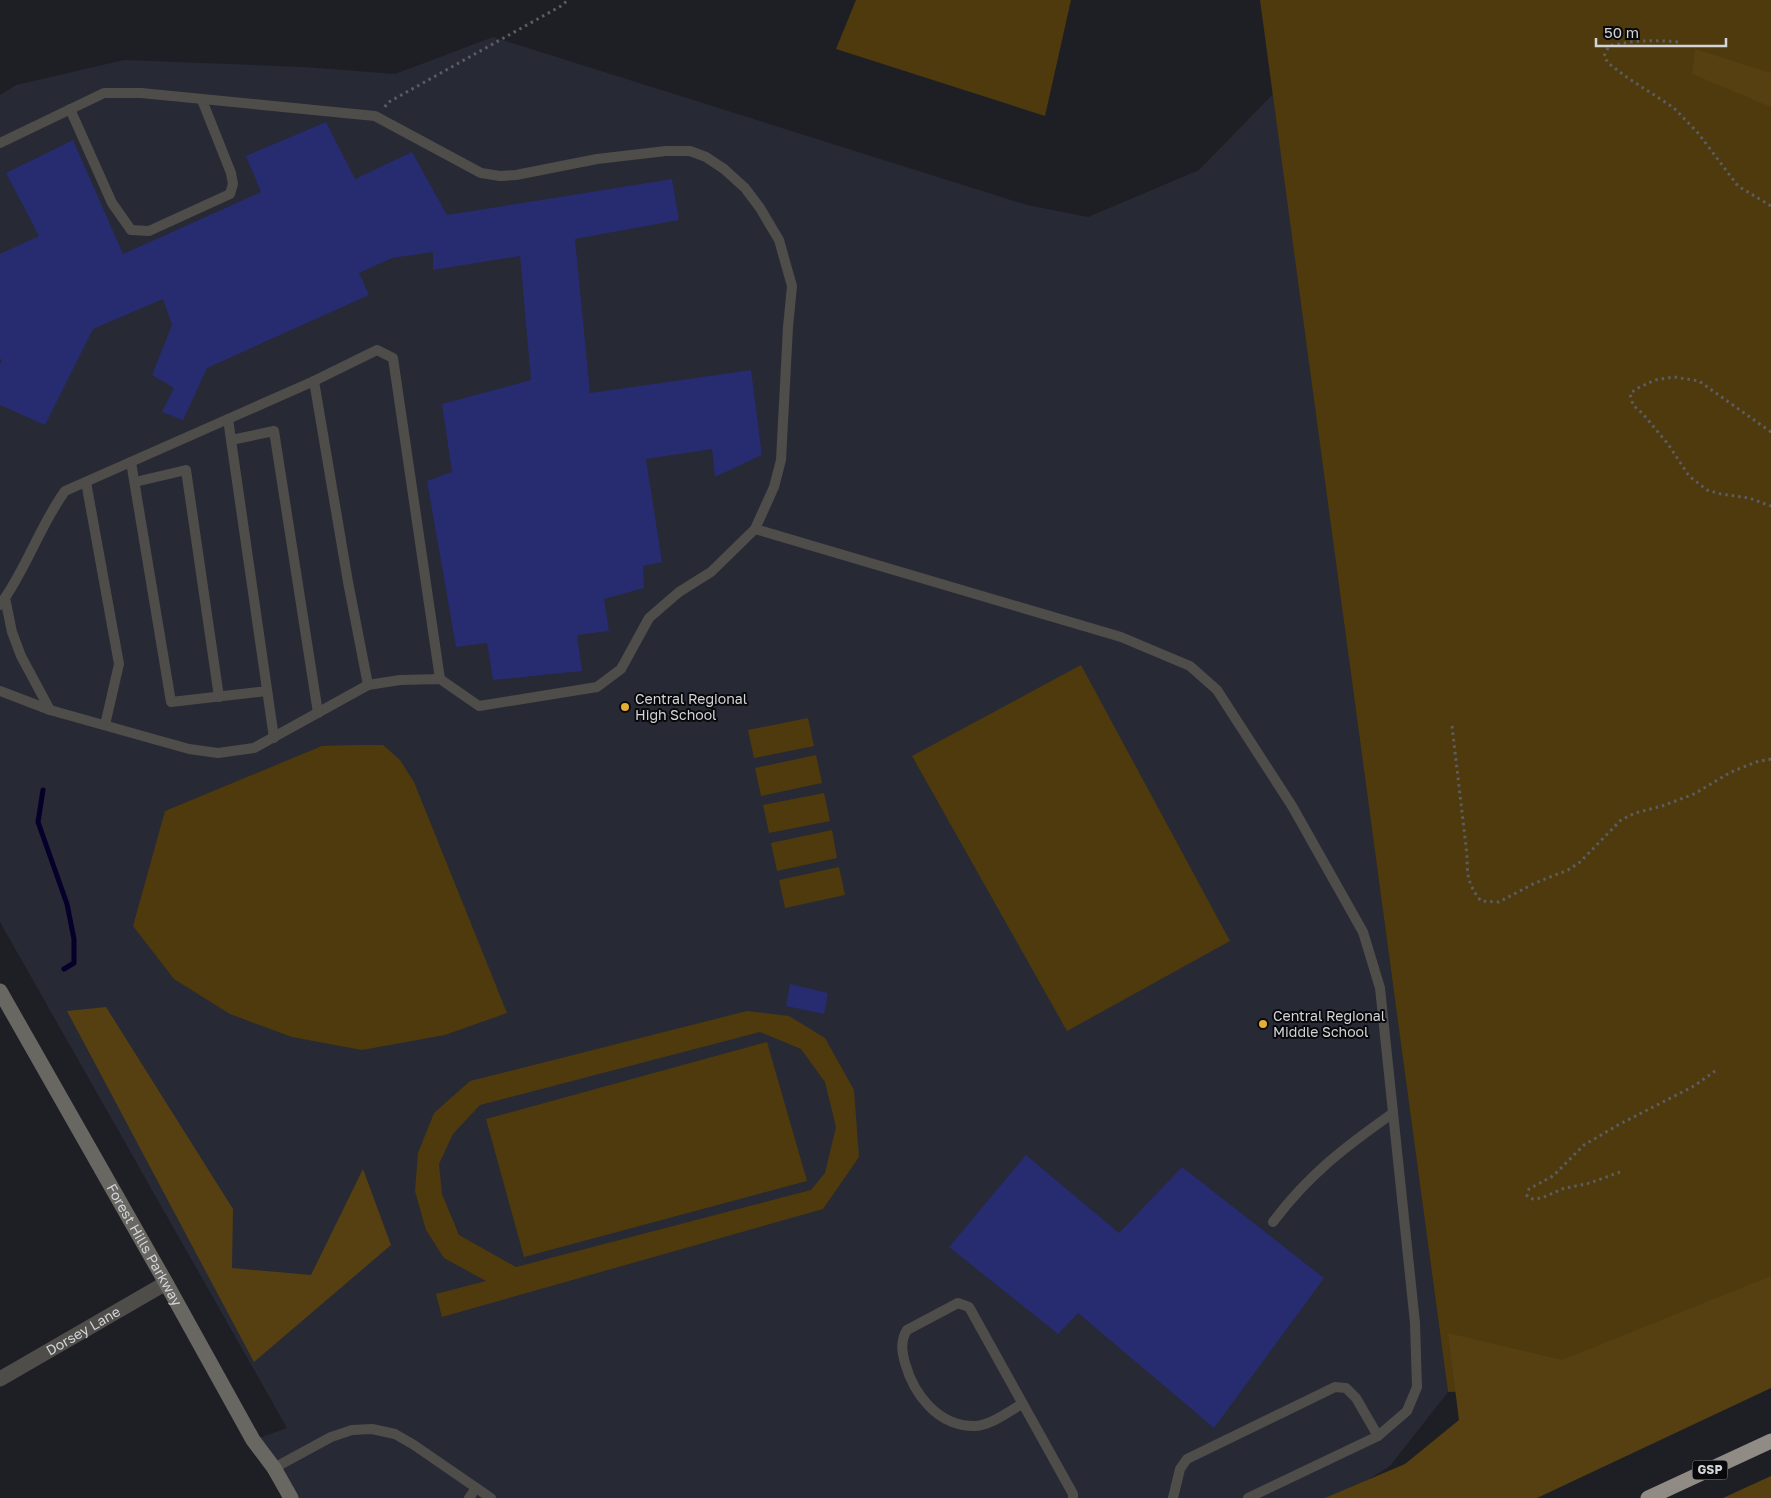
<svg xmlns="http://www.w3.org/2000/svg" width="1771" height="1498" font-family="'Golos Text',sans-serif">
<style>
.built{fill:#272934}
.green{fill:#4e3a0d;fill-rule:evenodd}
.forest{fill:#564011}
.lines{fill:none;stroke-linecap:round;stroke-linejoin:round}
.stream{stroke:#04002a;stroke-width:5}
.building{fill:#262c6f}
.path{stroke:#5c5d62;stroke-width:3;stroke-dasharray:2.5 4;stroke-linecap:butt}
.lane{stroke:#4f4d4a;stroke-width:10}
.street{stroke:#4f4d4a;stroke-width:15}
.secondary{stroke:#696762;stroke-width:15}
.highway{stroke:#908c85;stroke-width:15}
.poi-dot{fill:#e4ae35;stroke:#09090c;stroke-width:2}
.labels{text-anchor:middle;stroke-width:4;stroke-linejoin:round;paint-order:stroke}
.shield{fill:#09090c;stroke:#96979b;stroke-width:1}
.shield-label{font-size:12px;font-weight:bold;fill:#d3d4d8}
.poi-label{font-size:14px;fill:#d3d4d8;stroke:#09090c;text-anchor:start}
.street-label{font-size:14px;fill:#d3d4d8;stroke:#09090c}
</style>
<rect width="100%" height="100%" fill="#1e1f25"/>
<!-- built -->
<path class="built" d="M 493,37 L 1027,205 L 1088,217 L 1199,170 L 1273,94 L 1448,1392 L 1390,1466 L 1338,1498 L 291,1498 L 253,1440 L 287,1428 L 0,922 L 0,95 L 16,85 L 124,60 L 305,67 L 395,74 Z"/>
<!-- green -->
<g class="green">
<path d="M 856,0 L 1071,0 L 1045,116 L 836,49 Z"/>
<path d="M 1260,0 L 1771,0 L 1771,1279 L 1551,1388 L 1448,1392 Z"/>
<path d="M 1081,665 L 1230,941 L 1067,1031 L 912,756 Z"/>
<path d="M 808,718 L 814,746 L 754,758 L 748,730 Z"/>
<path d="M 354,745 L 383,745 L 400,760 L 414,782 L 507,1013 L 445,1035 L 362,1050 L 292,1037 L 230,1014 L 174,979 L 133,926 L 165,811 L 322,746 Z"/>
<path d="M 816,755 L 822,783 L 761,796 L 755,768 Z"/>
<path d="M 824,793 L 830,821 L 769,833 L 763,805 Z"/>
<path d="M 832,830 L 837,858 L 777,871 L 771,843 Z"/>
<path d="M 839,867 L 845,895 L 785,908 L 779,880 Z"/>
<path d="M 747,1011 L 789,1016 L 825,1038 L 854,1090 L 859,1157 L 823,1209 L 442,1317 L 436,1294 L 486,1281 L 444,1258 L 426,1230 L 415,1191 L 418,1153 L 434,1113 L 470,1081 ZM 760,1032 L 801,1049 L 825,1082 L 836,1127 L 825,1173 L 811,1190 L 516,1267 L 459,1235 L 442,1194 L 439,1164 L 453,1134 L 480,1105 Z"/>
<path d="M 767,1042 L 807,1181 L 524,1257 L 486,1119 Z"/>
</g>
<!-- forest -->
<g class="forest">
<path d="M 1695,49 L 1771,73 L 1771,107 L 1692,74 Z"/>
<path d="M 106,1007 L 233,1209 L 232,1268 L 311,1275 L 363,1169 L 391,1245 L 254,1362 L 67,1011 Z"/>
<path d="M 1771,1276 L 1771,1388 L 1537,1498 L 1325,1498 L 1405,1464 L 1459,1420 L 1448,1333 L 1562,1360 Z"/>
<path d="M 1771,1476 L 1771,1498 L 1723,1498 Z"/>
</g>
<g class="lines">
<!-- stream -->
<path class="stream" d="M 43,790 L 38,822 L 67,904 L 74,939 L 74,963 L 64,969"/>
</g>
<!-- building -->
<g class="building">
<path d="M 326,122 L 355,179 L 412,152 L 447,215 L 672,179 L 679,220 L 575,239 L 590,393 L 751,370 L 762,455 L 715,477 L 712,449 L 646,459 L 662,562 L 643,566 L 644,588 L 604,599 L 609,631 L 577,635 L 582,671 L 493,680 L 487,643 L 456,647 L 427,481 L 452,472 L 442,404 L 531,380 L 520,256 L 433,270 L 433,252 L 392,258 L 359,273 L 369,295 L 207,368 L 183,420 L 162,412 L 174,388 L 152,375 L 172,325 L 163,299 L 93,329 L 45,425 L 0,405 L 0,364 L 2,360 L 0,359 L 0,254 L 39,236 L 6,173 L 73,140 L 123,254 L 261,192 L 246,156 Z"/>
<path d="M 790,984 L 828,993 L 824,1014 L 786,1006 Z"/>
<path d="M 1026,1155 L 1119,1233 L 1182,1167 L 1324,1278 L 1214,1428 L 1078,1313 L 1058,1334 L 949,1247 Z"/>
</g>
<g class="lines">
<!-- path -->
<g class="path">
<path d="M 1678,42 C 1654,40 1633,40 1609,46 L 1604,56 L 1608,63 L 1625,76 L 1674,108 L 1698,133 L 1738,186 L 1771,206"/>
<path d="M 385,107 L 387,103 L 561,6 L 568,0"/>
<path d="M 1771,432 L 1699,381 L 1674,377 L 1655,380 L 1636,389 L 1630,394 L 1633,405 L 1643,414 L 1668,444 L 1689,476 L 1707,490 L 1721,494 L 1749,498 L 1771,506"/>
<path d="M 1452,726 L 1467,855 C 1467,875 1468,885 1481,901 L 1499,902 L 1535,883 L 1568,870 L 1580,862 L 1621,820 L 1635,813 L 1662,806 L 1694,794 L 1731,772 L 1756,762 L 1771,759"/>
<path d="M 1620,1172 L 1590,1183 L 1562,1189 L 1542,1198 L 1533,1199 L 1527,1196 L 1529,1189 L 1553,1176 L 1584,1145 L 1618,1125 L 1694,1086 L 1715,1071"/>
</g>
<!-- lane -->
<g class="lane">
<path d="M 70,109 L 112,203 L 131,230 L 149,231 L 230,194 L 233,184 L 231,173 L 202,100"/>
<path d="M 0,143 L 104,93 L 141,93 L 375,116 L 481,173 L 500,176 L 516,175 L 597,159 L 666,151 L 690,151 L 706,157 L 724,169 L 745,188 L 760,208 L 779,240 L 792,286 L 788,327 L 781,460 L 774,487 L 755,529 L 711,572 L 679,592 L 649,618 L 621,669 L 597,687 L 479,706 L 440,679 L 400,680 L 368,685 L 254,748 L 218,753 L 189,749 L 50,710 L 0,691"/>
<path d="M 314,381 L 348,582 L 368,685"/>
<path d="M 228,419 L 274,738"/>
<path d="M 231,440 L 274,431 L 318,713"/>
<path d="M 131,462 L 171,702 L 267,691"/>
<path d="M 86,482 L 119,664 L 105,725"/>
<path d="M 135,482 L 186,470 L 219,697"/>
<path d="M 755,529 L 1121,637 L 1190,666 L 1217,690 L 1292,806 L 1363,932 L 1380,988 L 1415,1323 L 1417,1387 L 1407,1411 L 1378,1436 L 1248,1498"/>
<path d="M 5,598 L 12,632 L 21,656 L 50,710"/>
<path d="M 0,605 C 26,570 39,527 65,491 L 314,381 L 377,350 L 393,358 L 440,679"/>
<path d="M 1273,1222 C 1309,1174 1345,1147 1393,1113"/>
<path d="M 1022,1404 C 1008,1412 990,1426 974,1426 C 938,1426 914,1395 905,1363 C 902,1352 900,1341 907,1330 L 958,1303 L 969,1307 L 1073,1494 L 1073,1498"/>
<path d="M 274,1468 L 331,1437 L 352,1430 L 372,1429 L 395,1434 L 414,1445 L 491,1498"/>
<path d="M 469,1498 L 476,1488"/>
<path d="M 1173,1498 L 1180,1469 L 1187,1459 L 1335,1387 L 1346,1388 L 1356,1398 L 1378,1436"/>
</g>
<!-- street -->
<path class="street" id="s1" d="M 0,1379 L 166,1283"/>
<!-- secondary -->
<path class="secondary" id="s2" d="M 0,991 L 166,1283 L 253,1440 L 274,1468 L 291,1498"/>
<!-- highway -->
<path class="highway" d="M 1648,1498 L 1771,1441"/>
</g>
<!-- markers -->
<g class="poi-dot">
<circle cx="625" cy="707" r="5"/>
<circle cx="1263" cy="1024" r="5"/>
</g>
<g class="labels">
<!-- shield labels -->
<rect class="shield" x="1692.5" y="1460.5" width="35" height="19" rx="4"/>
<g class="shield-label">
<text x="1710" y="1474">GSP</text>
</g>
<!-- poi labels -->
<g class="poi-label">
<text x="635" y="704">Central Regional<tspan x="635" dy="16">High School</tspan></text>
<text x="1273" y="1021">Central Regional<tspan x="1273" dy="16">Middle School</tspan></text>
</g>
<!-- street labels -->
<g class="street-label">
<text dy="5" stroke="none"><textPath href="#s2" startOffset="292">Forest Hills Parkway</textPath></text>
<text dy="5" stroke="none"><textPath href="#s1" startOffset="96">Dorsey Lane</textPath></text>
</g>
</g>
<!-- scale -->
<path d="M1596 38v8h130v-8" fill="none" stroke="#d3d4d8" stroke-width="2.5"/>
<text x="1604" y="38" font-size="15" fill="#d3d4d8" stroke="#09090c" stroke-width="4" paint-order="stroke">50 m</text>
</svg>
